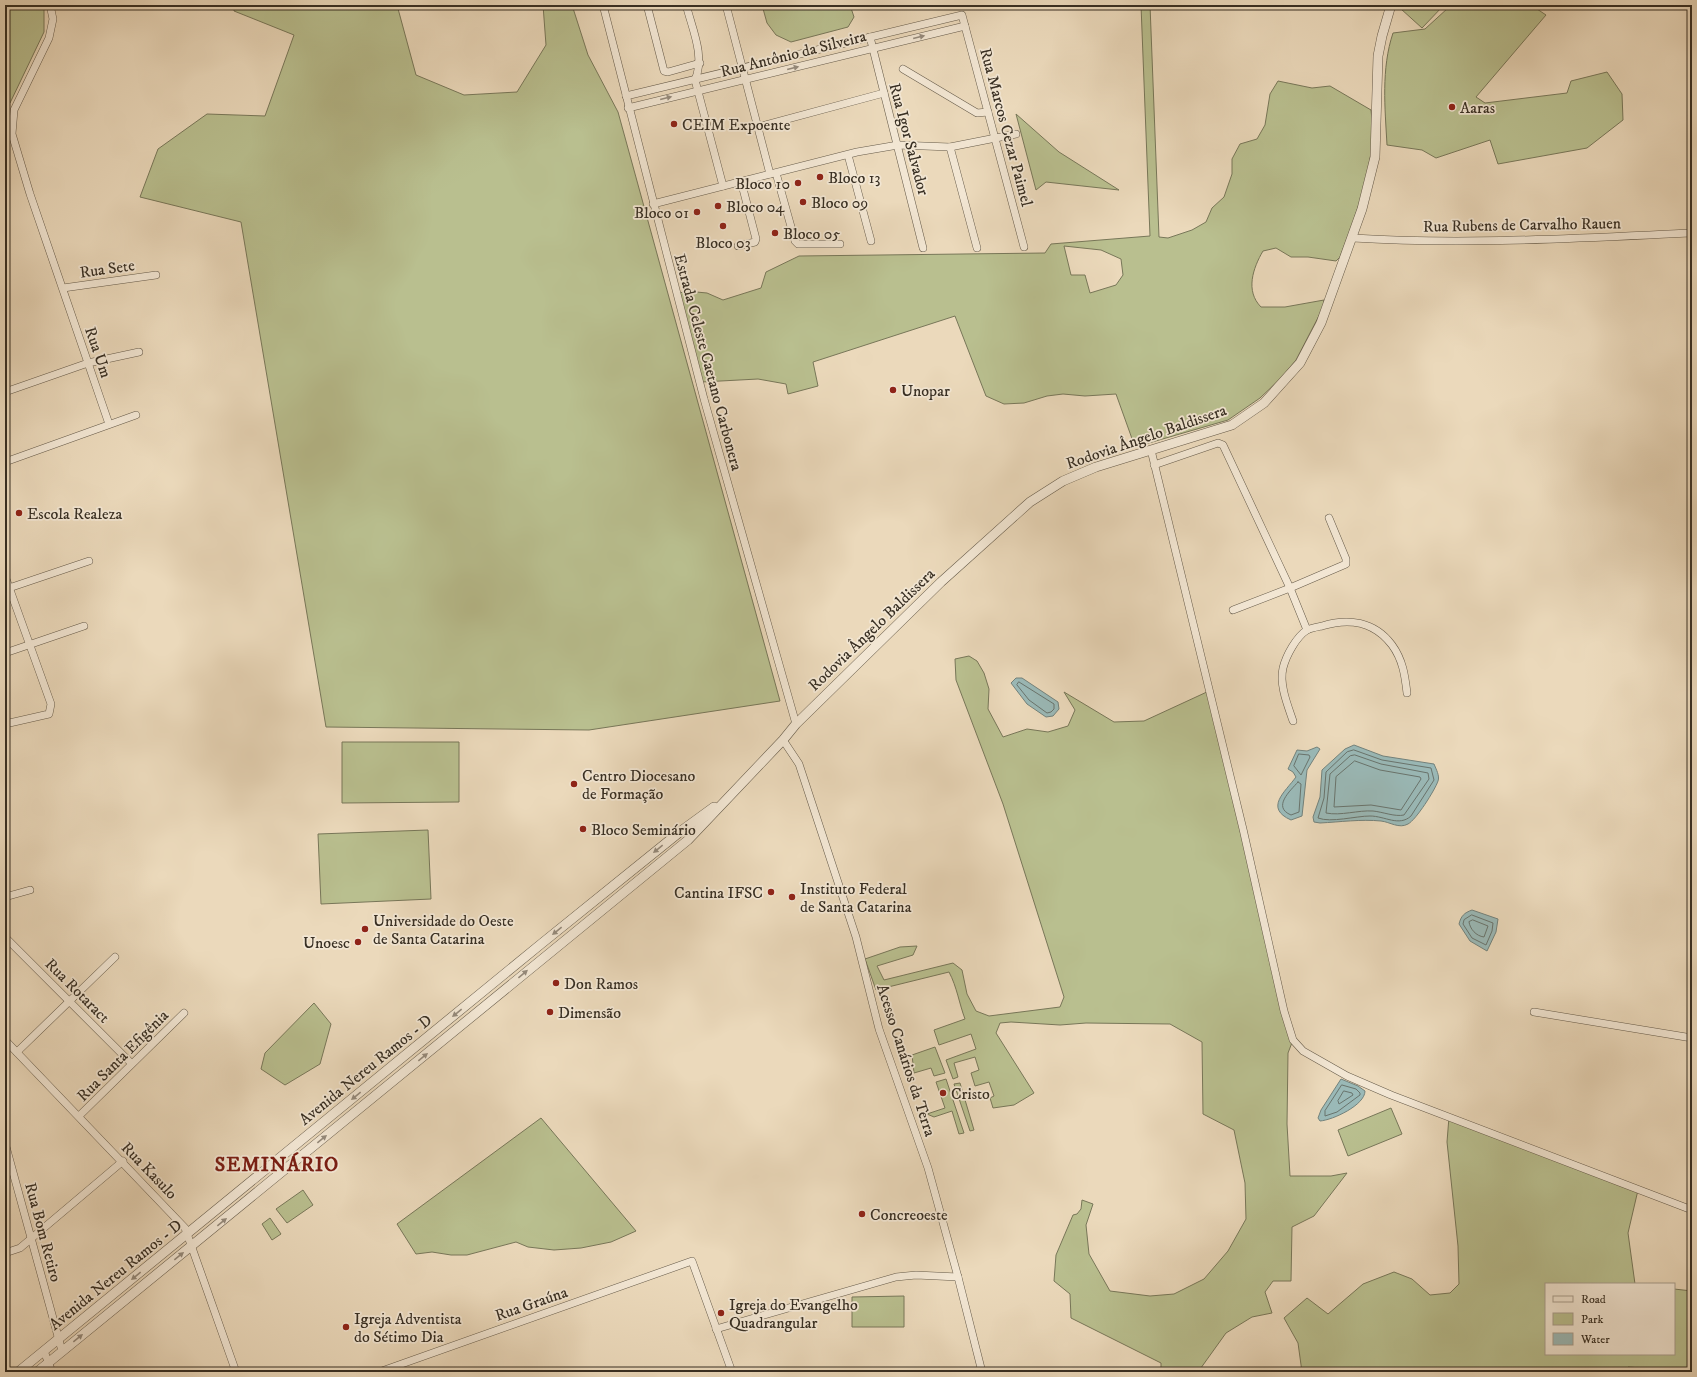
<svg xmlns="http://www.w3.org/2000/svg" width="1697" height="1377" font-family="'IM FELL DW Pica',serif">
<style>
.green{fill:#b9bf8f;stroke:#787759;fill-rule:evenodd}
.water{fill:#9ab9b7;stroke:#73827c}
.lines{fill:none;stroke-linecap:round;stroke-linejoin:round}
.shore{stroke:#69746d;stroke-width:1}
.minor-casing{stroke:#655a49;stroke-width:8}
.tertiary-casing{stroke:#655a49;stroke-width:10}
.minor{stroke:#f2e6d3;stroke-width:7}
.tertiary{stroke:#f2e6d3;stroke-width:9}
.oneway{fill:#958a7b}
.poi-dot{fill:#8f2418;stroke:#f2e6d3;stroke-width:1.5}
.labels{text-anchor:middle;stroke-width:3.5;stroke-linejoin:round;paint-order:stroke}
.street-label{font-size:16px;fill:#382f23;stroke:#f2e6d3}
.poi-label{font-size:16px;fill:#382f23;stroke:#f2e6d3;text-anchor:start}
.district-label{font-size:20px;font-weight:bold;letter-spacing:1px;fill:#7a1f14;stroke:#f2e6d3}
</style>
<rect width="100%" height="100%" fill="#ebd9bb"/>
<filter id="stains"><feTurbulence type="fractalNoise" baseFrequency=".005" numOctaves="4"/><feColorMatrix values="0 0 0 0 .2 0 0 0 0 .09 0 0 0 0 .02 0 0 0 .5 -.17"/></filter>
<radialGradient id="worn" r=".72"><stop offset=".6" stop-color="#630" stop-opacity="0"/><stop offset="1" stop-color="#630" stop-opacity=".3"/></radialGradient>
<!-- green -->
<g class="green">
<path d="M 5,5 L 44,5 L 44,32 L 10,103 L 5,102 Z"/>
<path d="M 234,5 L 397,5 L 416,75 L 464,95 L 517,92 L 546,45 L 543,5 L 572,5 L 588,55 L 618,112 L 780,701 L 589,730 L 326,727 L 241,222 L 140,197 L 158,149 L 207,114 L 265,116 L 294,35 L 234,11 Z"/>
<path d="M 762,5 L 850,5 L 854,17 L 848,27 L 791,42 L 776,35 L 767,23 Z"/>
<path d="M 1141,5 L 1150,5 L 1159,237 L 1168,238 L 1192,230 L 1206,222 L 1212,208 L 1224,197 L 1232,174 L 1232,159 L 1240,144 L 1257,139 L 1265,125 L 1270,94 L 1278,81 L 1312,88 L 1330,86 L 1371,110 C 1378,160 1357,212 1340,257 L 1336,261 L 1308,257 L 1291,257 L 1276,248 L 1263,251 C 1253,268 1245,291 1261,307 L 1285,307 L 1324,300 L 1323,308 L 1296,360 L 1280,379 L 1260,398 L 1228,420 L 1135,447 L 1116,394 L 1085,396 L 1063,394 L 1047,396 L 1024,403 L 1004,404 L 986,396 L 955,316 L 813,362 L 818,386 L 788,394 L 786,384 L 758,379 L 702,382 L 680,293 L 686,291 L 707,293 L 723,300 L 761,288 L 766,272 L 799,256 L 1045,253 L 1051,244 L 1150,236 ZM 1064,246 L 1101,250 L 1121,259 L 1123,275 L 1116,285 L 1090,293 L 1085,275 L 1071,275 Z"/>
<path d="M 1405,5 L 1444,5 L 1422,28 L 1401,9 Z"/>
<path d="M 1455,5 L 1531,5 L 1546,15 L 1476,97 L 1485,103 L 1567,93 L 1571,81 L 1607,72 L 1622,94 L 1623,120 L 1587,148 L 1498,164 L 1490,140 L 1436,158 L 1422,150 L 1387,145 C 1385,108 1381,69 1393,33 L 1425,29 L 1448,8 Z"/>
<path d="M 1016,114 L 1059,152 L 1119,190 L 1046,182 L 1036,190 Z"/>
<path d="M 969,656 L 977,661 L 984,673 L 989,689 L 988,709 L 1003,737 L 1027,729 L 1048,732 L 1068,726 L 1075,710 L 1064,692 L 1114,722 L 1144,721 L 1209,691 L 1293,1040 L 1288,1053 L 1287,1124 L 1290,1176 L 1331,1176 L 1347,1173 L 1314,1216 L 1292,1227 L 1291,1281 L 1273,1281 L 1265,1292 L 1272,1313 L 1252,1317 L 1226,1333 L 1198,1372 L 1161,1372 L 1161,1363 L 1071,1318 L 1070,1294 L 1054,1281 L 1056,1255 L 1073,1215 L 1077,1214 L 1081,1209 L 1082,1200 L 1093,1204 L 1086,1225 L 1089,1254 L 1110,1291 L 1150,1296 L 1174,1294 L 1204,1279 L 1228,1251 L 1246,1219 L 1245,1183 L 1234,1130 L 1203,1114 L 1202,1042 L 1170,1024 L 1086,1023 L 1060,1025 L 1011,1022 L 1000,1023 L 996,1033 L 1034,1093 L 1014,1105 L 993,1108 L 990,1098 L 994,1096 L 989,1082 L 975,1086 L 971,1073 L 979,1070 L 975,1057 L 954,1063 L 958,1077 L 953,1079 L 946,1060 L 976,1049 L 971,1034 L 939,1045 L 934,1030 L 965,1019 C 959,1003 957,987 949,972 L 876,990 L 865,959 L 900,947 L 917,946 L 913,955 L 877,966 L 884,980 L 953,963 L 962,970 L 967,994 L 976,1011 L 989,1016 L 1060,1007 L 1064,997 L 1003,804 L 956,680 L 955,659 Z"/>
<path d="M 342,742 L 459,742 L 459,802 L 342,803 Z"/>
<path d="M 428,830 L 431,899 L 321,904 L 318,834 Z"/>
<path d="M 314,1003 L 331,1024 L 320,1064 L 285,1085 L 261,1069 L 265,1053 Z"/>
<path d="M 935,1047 L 945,1073 L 934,1076 L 931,1068 L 914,1073 L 912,1055 Z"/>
<path d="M 946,1079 L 964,1133 L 959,1134 L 952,1111 L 934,1117 L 927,1114 L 945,1108 L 936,1082 Z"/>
<path d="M 960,1083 L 974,1130 L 970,1131 L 954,1084 Z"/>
<path d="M 1391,1108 L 1402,1134 L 1348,1156 L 1338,1130 Z"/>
<path d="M 1449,1117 L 1638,1190 L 1628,1233 L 1635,1284 L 1546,1284 L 1546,1354 L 1674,1354 L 1674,1289 L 1692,1291 L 1692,1372 L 1628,1367 L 1627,1372 L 1302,1372 L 1298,1343 L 1284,1318 L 1307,1298 L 1328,1314 L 1363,1284 L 1394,1272 L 1412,1279 L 1430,1295 L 1450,1293 L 1459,1284 L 1458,1246 L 1447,1142 Z"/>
<path d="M 541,1118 L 636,1231 L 611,1242 L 581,1248 L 554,1250 L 528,1247 L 516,1242 L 467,1255 L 451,1255 L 432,1252 L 416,1254 L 397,1224 Z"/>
<path d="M 303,1190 L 313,1205 L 287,1223 L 276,1209 Z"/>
<path d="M 270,1218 L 281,1234 L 272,1240 L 262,1224 Z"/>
<path d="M 904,1296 L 904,1327 L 852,1327 L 852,1297 Z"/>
</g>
<!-- water -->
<g class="water">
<path d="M 1016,678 L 1022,678 L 1058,702 L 1059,709 L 1053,716 L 1046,717 L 1027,704 L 1011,683 Z"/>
<path d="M 1354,745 L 1383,756 L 1434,764 C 1436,769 1440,776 1438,781 C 1435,790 1416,820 1408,824 C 1399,829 1390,822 1381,821 C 1361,819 1340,822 1320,823 L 1314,822 L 1313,817 L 1320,797 L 1322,770 L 1345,749 Z"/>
<path d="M 1317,747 L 1320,749 L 1307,770 L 1302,816 L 1291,820 C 1264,808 1285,792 1296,777 L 1293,772 L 1288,769 L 1297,750 L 1307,751 Z"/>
<path d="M 1472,910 L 1498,919 L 1496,932 L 1487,951 L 1470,941 L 1459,924 C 1461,916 1464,913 1472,910 Z"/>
<path d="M 1341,1079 L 1358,1086 L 1365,1091 C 1365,1105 1333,1120 1320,1121 L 1318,1118 L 1321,1110 Z"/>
</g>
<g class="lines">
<!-- shore -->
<g class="shore">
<path d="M 1019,682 L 1054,704 L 1054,709 L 1051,712 L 1047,713 L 1029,700 L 1017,685 Z"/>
<path d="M 1354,750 L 1382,760 L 1431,768 L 1434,780 L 1411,816 C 1399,827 1385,816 1370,816 C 1356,816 1331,823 1318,818 L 1324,798 L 1326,772 L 1347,752 Z"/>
<path d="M 1299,754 L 1309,755 L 1310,757 L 1301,775 L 1294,766 Z"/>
<path d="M 1355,755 L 1381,764 L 1428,773 L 1429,779 L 1404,815 C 1395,817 1383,812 1373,811 C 1358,810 1341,816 1326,813 L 1330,774 L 1350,756 Z"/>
<path d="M 1355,761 L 1380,770 L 1420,777 L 1421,779 L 1401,810 L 1371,805 L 1334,807 L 1336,777 Z"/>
<path d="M 1298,782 L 1301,784 L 1299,812 L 1291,815 C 1272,807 1290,791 1298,782 Z"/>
<path d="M 1472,915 L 1493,923 L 1492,931 L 1486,945 L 1472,938 L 1463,924 L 1464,920 Z"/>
<path d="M 1473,920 L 1488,926 L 1484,937 C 1476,936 1470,929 1469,922 Z"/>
<path d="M 1342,1085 L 1356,1089 L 1360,1093 L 1360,1095 L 1337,1112 L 1325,1116 L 1325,1111 Z"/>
<path d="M 1344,1091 L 1352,1093 L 1353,1095 L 1339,1104 L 1338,1101 Z"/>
</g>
<defs>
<g id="minor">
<path d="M 50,5 L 53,19 L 49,38 L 14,110 L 12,134 L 30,194 L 109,424"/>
<path d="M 603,5 L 704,399 L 796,724"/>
<path d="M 647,5 L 664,71 L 668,72 L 700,63"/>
<path d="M 726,5 L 770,174"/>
<path d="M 687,8 C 693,31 705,57 695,80 L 723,186"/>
<path d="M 870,37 L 923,248"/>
<path d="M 903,69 L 977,113 L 988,112"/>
<path d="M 626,96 L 962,15 L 1024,247"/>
<path d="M 628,108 L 965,26"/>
<path d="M 758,127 L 884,93"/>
<path d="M 950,147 L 977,248"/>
<path d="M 848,155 L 871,241"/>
<path d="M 776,173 L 795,241 L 798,244 L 840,244"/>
<path d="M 653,204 L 857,152 L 898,145 L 950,147 L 1016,134"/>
<path d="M 1353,238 C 1466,245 1579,238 1692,233"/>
<path d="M 738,246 L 755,242 L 756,239 L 741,181"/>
<path d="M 63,288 L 156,275"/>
<path d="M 5,392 L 88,363 L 139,352"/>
<path d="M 1151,450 L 1243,829 L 1284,1011 L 1293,1040 L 1303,1051 L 1347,1076 L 1391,1095 L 1692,1210"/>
<path d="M 5,462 L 136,415"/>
<path d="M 1154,465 L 1218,443 L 1223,445 L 1290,588 L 1307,630"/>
<path d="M 5,576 L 51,704 L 49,714 L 5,724"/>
<path d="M 6,589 L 89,561"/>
<path d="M 1233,610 L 1290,588 L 1346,564 L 1346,559 L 1329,518"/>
<path d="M 5,653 L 84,626"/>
<path d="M 1293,721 C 1288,706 1279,685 1283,668 C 1286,656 1296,637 1307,630 C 1311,628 1317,627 1322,626 C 1348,618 1374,621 1392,645 C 1403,660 1405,676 1407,693"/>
<path d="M 783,740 L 799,764 L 856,937 L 879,1029 L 928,1168 L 958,1277 L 982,1372"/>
<path d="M 5,814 L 6,814"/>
<path d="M 5,897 L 30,890"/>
<path d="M 5,937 L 131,1063"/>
<path d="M 1534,1012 L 1692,1038"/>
<path d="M 5,1040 L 185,1228 L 236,1372"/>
<path d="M 17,1052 L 115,957"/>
<path d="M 79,1116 L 184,1013"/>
<path d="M 5,1143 L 62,1351"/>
<path d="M 5,1253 L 20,1248 L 123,1161"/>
<path d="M 716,1329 L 896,1277 L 916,1275 L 958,1277"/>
<path d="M 44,1351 L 52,1372"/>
<path d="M 379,1372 L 692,1261 L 732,1372"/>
</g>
<g id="tertiary">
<path d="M 18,1372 L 541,944 L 681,831 L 714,807"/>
<path d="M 37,1372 L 688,840 L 783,740 L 796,724 L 941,582 L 1030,502 L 1063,481 L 1096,467 L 1232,425 L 1264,403 L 1300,363 L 1321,323 L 1362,209 L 1375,157 L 1378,56 L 1382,36 L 1391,5"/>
</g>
</defs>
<!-- minor casing -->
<use href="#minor" class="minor-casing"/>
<!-- tertiary casing -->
<use href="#tertiary" class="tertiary-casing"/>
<!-- minor -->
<use href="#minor" class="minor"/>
<!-- tertiary -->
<use href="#tertiary" class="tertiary"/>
</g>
<!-- one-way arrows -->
<defs><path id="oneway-solid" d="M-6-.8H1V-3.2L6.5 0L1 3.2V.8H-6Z"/></defs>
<g class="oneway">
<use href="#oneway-solid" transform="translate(919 37) rotate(-14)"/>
<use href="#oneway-solid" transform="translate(793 68) rotate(-14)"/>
<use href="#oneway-solid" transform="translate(666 98) rotate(-14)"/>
<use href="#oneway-solid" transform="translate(658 849) rotate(141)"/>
<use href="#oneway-solid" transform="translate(557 931) rotate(141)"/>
<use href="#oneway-solid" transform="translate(523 974) rotate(-40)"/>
<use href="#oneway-solid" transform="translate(457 1013) rotate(141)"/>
<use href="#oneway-solid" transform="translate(423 1057) rotate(-39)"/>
<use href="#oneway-solid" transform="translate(356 1096) rotate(141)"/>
<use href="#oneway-solid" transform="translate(322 1139) rotate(-39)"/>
<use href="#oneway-solid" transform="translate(222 1222) rotate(-39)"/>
<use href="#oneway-solid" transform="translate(179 1256) rotate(-39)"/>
<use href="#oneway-solid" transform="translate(136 1276) rotate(141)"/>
<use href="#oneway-solid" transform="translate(78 1338) rotate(-39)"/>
</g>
<!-- markers -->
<g class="poi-dot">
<circle cx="1452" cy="107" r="4"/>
<circle cx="674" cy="124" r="4"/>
<circle cx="820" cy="177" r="4"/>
<circle cx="798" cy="183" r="4"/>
<circle cx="803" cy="202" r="4"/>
<circle cx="718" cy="206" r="4"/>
<circle cx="697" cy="212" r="4"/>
<circle cx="723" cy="226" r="4"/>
<circle cx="775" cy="233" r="4"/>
<circle cx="893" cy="390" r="4"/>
<circle cx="19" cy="513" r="4"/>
<circle cx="574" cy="784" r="4"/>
<circle cx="583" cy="829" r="4"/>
<circle cx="771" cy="892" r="4"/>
<circle cx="792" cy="897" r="4"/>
<circle cx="365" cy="929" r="4"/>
<circle cx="358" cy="942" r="4"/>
<circle cx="556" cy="983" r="4"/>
<circle cx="550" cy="1012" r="4"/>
<circle cx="943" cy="1093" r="4"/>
<circle cx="862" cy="1214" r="4"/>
<circle cx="721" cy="1313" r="4"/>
<circle cx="346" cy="1327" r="4"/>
</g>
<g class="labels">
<!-- street labels -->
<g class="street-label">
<text transform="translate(793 53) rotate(-14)" y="6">Rua Antônio da Silveira</text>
<text transform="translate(1007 127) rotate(75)" y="6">Rua Marcos Cezar Paimel</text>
<text transform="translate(910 139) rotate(75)" y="6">Rua Igor Salvador</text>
<text transform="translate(1522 224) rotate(-1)" y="6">Rua Rubens de Carvalho Rauen</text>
<text transform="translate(107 268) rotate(-8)" y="6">Rua Sete</text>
<text transform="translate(99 352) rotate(71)" y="6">Rua Um</text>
<text transform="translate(709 362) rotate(75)" y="6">Estrada Celeste Caetano Carbonera</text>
<text transform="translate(1146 436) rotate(-19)" y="6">Rodovia Ângelo Baldissera</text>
<text transform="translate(871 629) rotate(-44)" y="6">Rodovia Ângelo Baldissera</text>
<text transform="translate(78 990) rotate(45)" y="6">Rua Rotaract</text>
<text transform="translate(122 1055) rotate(-45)" y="6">Rua Santa Efigênia</text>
<text transform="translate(907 1060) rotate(72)" y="6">Acesso Canários da Terra</text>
<text transform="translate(365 1069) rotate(-39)" y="6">Avenida Nereu Ramos - D</text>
<text transform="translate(150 1170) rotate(46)" y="6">Rua Kasulo</text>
<text transform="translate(44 1232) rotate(75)" y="6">Rua Bom Retiro</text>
<text transform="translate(115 1274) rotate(-39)" y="6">Avenida Nereu Ramos - D</text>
<text transform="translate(531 1303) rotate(-19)" y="6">Rua Graúna</text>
</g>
<!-- poi labels -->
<g class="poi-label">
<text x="1460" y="113">Aaras</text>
<text x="682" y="130">CEIM Expoente</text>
<text x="828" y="183">Bloco 13</text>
<text x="790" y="189" text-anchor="end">Bloco 10</text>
<text x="811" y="208">Bloco 09</text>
<text x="726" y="212">Bloco 04</text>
<text x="689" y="218" text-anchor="end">Bloco 01</text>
<text x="783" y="239">Bloco 05</text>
<text x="723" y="248" text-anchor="middle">Bloco 03</text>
<text x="901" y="396">Unopar</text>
<text x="27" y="519">Escola Realeza</text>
<text x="582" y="781">Centro Diocesano<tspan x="582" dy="18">de Formação</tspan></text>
<text x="591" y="835">Bloco Seminário</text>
<text x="800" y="894">Instituto Federal<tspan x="800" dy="18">de Santa Catarina</tspan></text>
<text x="763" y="898" text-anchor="end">Cantina IFSC</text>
<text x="373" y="926">Universidade do Oeste<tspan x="373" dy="18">de Santa Catarina</tspan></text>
<text x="350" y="948" text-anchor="end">Unoesc</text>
<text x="564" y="989">Don Ramos</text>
<text x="558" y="1018">Dimensão</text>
<text x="951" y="1099">Cristo</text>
<text x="870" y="1220">Concreoeste</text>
<text x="729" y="1310">Igreja do Evangelho<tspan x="729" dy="18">Quadrangular</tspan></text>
<text x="354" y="1324">Igreja Adventista<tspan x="354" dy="18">do Sétimo Dia</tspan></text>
</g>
<!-- district labels -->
<g class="district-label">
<text x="277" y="1171">SEMINÁRIO</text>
</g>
</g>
<!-- margin -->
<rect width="1697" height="1377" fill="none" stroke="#ebd9bb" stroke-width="20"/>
<rect x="6" y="6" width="1685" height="1365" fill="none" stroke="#382f23" stroke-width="2"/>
<rect x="10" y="10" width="1677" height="1357" fill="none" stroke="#382f23"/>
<!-- legend -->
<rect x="1545" y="1283" width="130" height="72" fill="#f2e6d3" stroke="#a89d8d"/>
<rect x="1553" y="1296" width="20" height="6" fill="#f2e6d3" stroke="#a89d8d"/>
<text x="1581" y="1303" font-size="12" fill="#382f23">Road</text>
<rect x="1553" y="1313" width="20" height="12" fill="#b9bf8f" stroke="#a89d8d"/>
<text x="1581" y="1323" font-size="12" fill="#382f23">Park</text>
<rect x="1553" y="1333" width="20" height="12" fill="#9ab9b7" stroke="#a89d8d"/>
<text x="1581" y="1343" font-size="12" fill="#382f23">Water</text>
<rect width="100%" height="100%" filter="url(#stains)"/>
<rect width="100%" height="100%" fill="url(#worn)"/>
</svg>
